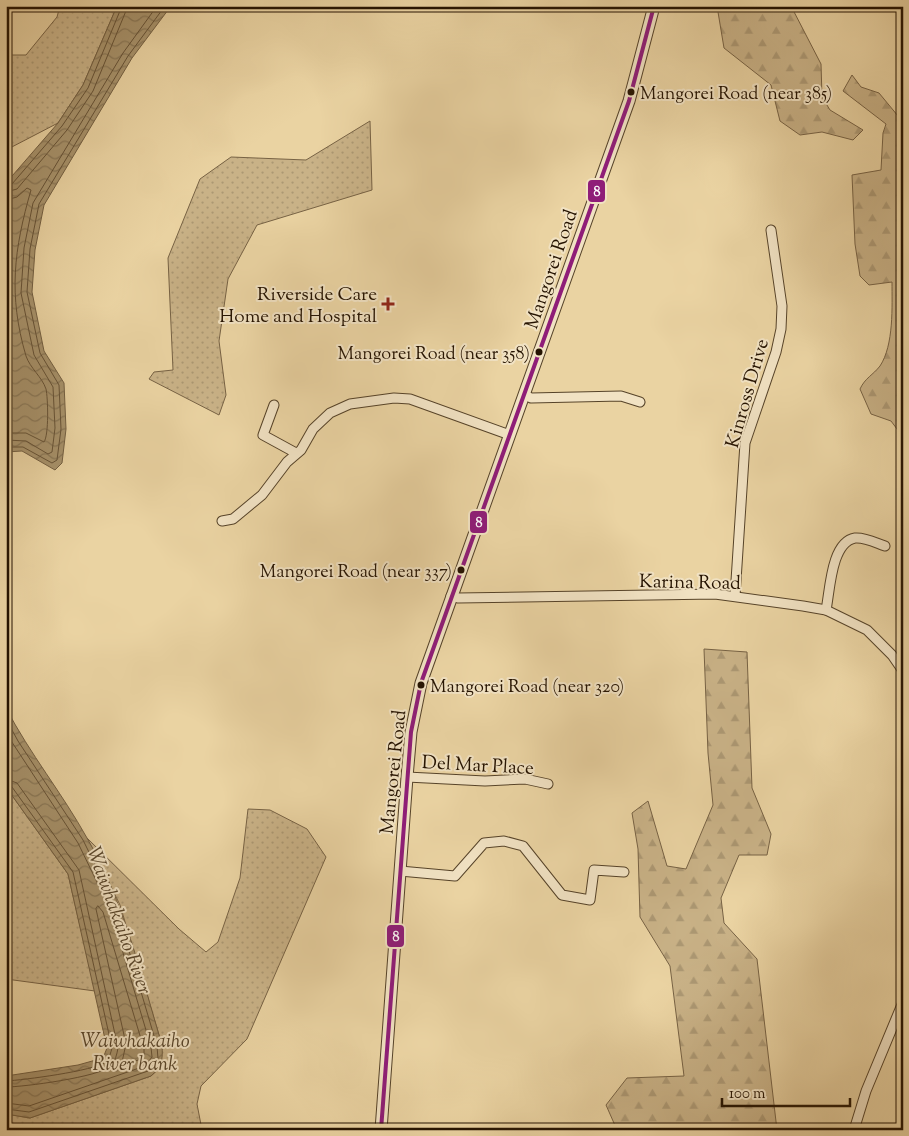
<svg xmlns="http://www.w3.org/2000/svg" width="909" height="1136" font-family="'Sorts Mill Goudy',serif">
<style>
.grass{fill:url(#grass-dots);stroke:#776244}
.forest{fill:url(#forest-firs);stroke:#776244}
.water{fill:url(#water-waves);stroke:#735f41}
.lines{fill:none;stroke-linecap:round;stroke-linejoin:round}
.shore{stroke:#665236;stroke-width:1}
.minor-casing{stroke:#564329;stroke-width:11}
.tertiary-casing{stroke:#564329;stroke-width:13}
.minor{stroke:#f1e2c3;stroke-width:9}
.tertiary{stroke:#f1e2c3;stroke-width:11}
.bus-1-casing{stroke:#f1e2c3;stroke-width:8}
.bus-1{stroke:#8f1d78;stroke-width:4}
.bus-dot{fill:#251301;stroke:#f1e2c3;stroke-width:2}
.poi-dot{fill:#8f2418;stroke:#f1e2c3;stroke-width:2}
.labels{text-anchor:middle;stroke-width:4;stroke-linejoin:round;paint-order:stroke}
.bus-label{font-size:18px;fill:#251301;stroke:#f1e2c3;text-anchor:start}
.street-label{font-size:19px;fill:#251301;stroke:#f1e2c3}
.poi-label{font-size:19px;fill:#251301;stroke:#f1e2c3;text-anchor:end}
.water-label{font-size:20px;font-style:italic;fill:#59462b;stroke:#f1e2c3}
.line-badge{stroke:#f1e2c3;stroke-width:2}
.badge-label{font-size:14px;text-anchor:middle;font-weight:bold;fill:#fff}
</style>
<defs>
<pattern id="grass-dots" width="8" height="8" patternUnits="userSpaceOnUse" patternTransform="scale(1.25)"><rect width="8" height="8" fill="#c9b287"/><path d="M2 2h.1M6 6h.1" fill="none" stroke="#ac9873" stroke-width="1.8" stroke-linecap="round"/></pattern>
<pattern id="forest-firs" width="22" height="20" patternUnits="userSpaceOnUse" patternTransform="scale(1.25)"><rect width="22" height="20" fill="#c9b287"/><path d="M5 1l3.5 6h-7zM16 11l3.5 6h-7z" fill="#ac9873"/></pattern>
<pattern id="water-waves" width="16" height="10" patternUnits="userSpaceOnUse" patternTransform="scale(1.25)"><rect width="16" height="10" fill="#a7926b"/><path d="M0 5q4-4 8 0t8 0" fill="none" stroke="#887656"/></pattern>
</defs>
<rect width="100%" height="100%" fill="#ead3a2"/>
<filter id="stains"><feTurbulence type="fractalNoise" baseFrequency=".004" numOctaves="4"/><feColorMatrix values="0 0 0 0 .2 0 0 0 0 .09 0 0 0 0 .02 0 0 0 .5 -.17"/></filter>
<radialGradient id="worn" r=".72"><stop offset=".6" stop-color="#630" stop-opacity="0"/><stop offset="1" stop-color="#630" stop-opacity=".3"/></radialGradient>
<!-- grass -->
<g class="grass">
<path d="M 60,6 L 117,6 L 83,85 L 58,123 L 6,150 L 6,55 L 26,55 L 57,17 Z"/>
<path d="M 370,121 L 372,190 L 257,225 L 228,279 L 219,341 L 226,395 L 219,415 L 149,379 L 154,372 L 173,370 L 168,258 L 200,179 L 231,157 L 306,160 Z"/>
<path d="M 6,787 L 68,874 L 95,991 L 6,979 Z"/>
<path d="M 248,809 L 270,810 L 307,829 L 326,857 L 247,1039 L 201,1086 L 197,1104 L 202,1130 L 6,1130 L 6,1114 L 30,1118 L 151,1076 L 160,1068 L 162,1045 L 120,905 L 87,838 L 179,929 L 206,952 L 218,942 L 240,878 Z"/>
</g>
<!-- forest -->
<g class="forest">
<path d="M 717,6 L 791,6 L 821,64 L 822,97 L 830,110 L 863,130 L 853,140 L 822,132 L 800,135 L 780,121 L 771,85 L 724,48 Z"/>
<path d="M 852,75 L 861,87 L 879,93 L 903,122 L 903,437 L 891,421 L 871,414 L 860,389 C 865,378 873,375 880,366 C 894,345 892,306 892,282 L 869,285 L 860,276 L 855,244 L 852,175 L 881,170 L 883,133 L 886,124 L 843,91 Z"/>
<path d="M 704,649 L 747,652 L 752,788 L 771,834 L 767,855 L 739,855 L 721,898 L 724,923 L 757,959 L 777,1130 L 617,1130 L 606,1105 L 627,1078 L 684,1076 L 670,966 L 640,917 L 638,849 L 632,813 L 648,801 L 667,866 L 686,869 L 713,805 L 708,753 Z"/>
</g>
<!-- water -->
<g class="water">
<path d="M 117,6 L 171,6 L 132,58 L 44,205 L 35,250 L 32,292 L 44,351 L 64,383 L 66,429 L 62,463 L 55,470 L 22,451 L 6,452 L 6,183 L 58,123 L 83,85 Z"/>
<path d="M 6,708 C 30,754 62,793 87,838 C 124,902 141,975 162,1045 C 163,1060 162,1066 151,1076 L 30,1118 L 6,1114 L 6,1076 L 78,1065 L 103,1058 L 107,1048 L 68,874 L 6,787 Z"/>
</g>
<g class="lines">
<!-- shore -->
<g class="shore">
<path d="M 6,186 L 12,184 L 62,126 L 88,88 L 122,6"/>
<path d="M 6,192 L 17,189 L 67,130 L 93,91 L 128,6"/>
<path d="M 6,200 L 17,197 L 27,188 L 31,190 C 14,249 8,295 26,356 C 30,368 42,377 46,389 C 48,398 49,435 44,442 L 26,433 L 6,433"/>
<path d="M 6,440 L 26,441 L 48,454 L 52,452 L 55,428 L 53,387 L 34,355 L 21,293 L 24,248 L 33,203 L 123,53 L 157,6"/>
<path d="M 6,447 L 23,447 L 52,463 L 57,460 L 61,429 L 59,385 L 40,353 L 27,292 L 30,249 L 39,204 L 128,56 L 165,6"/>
<path d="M 6,719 L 18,741 L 83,840 L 116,907 L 157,1046 L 158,1059 L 148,1071 L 29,1112 L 6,1109"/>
<path d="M 6,733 L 78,843 L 110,909 L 151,1047 L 152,1057 L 145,1066 L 29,1106 L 6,1103"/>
<path d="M 6,779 L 17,783 L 79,870 L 118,1048 C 117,1054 115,1062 111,1066 C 99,1077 24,1087 6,1087"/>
<path d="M 6,785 L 12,787 L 73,872 L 112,1048 C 111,1052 109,1059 106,1062 C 93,1071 24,1080 6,1081"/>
<path d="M 98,906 L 103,912 L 144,1049 L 144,1056 L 141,1059 L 124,1065 L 122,1062 L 126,1044 L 96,909 Z"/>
</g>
<defs>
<g id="minor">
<path d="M 525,395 L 531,398 L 621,396 L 640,402"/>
<path d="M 274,405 L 263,435 L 296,453"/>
<path d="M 222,521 L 233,519 L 262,495 L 287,462 L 301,450 L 313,429 L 330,413 L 350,404 L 394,398 L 410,399 L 510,435"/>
<path d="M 451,596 L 458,598 L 715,594 L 803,606 L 826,610 L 867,630 L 892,655 L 903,671"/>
<path d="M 735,596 L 745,443 L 776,352 L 781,329 L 782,306 L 771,230"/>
<path d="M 826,610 C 830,591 831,542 855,538 C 865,537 876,543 885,546"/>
<path d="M 407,777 L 485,781 L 525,779 L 548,784"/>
<path d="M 400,871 L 455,876 L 484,843 L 504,841 L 523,846 L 562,895 L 590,900 L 594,870 L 624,872"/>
<path d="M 854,1130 L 866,1091 L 903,1002"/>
</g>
<path id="tertiary" d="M 381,1130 L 407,777 L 411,732 L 421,683 L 629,101 L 654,6"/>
</defs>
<!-- minor casing -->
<use href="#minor" class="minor-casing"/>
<!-- tertiary casing -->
<use href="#tertiary" class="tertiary-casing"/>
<!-- minor -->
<use href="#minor" class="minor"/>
<!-- tertiary -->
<use href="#tertiary" class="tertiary"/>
<defs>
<path id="bus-1" d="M 381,1130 L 411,732 L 421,683 L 629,101 L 654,6"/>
</defs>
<!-- bus-1 casing -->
<use href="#bus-1" class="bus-1-casing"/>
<!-- bus-1 -->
<use href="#bus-1" class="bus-1"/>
</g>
<!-- markers -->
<g class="bus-dot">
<circle cx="631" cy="92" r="4.5"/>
<circle cx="539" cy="352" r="4.5"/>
<circle cx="461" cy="570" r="4.5"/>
<circle cx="421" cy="685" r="4.5"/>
</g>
<path class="poi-dot" d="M385.5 296.5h5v5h5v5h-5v5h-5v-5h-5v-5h5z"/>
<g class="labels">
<!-- bus labels -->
<g class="bus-label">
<text x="640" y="99">Mangorei Road (near 385)</text>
<text x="530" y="359" text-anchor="end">Mangorei Road (near 358)</text>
<text x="452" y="577" text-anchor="end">Mangorei Road (near 337)</text>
<text x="430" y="692">Mangorei Road (near 320)</text>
</g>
<!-- street labels -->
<g class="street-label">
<text transform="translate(550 269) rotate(-71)" y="7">Mangorei Road</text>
<text transform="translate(746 393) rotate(-74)" y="7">Kinross Drive</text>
<text transform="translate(690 581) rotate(1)" y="7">Karina Road</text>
<text transform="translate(478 764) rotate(3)" y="7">Del Mar Place</text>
<text transform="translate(392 772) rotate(-84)" y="7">Mangorei Road</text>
</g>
<!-- poi labels -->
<g class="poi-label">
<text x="377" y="300">Riverside Care<tspan x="377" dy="22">Home and Hospital</tspan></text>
</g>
<!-- water labels -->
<g class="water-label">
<text transform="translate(120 920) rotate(70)" y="7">Waiwhakaiho River</text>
<text x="135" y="1047">Waiwhakaiho<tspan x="135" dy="23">River bank</tspan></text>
</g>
</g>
<g class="line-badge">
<rect x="587" y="179" width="19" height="24" rx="5" fill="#8f1d78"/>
<rect x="469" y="510" width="19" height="24" rx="5" fill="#8f1d78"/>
<rect x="386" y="924" width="19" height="24" rx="5" fill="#8f1d78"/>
</g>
<g class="badge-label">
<text x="597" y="196">8</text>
<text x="479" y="527">8</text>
<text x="396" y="941">8</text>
</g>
<!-- margin -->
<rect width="909" height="1136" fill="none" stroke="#ead3a2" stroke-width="25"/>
<rect x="8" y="8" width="894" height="1121" fill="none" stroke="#251301" stroke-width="2.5"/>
<rect x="12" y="12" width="884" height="1111" fill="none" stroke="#251301"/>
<!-- scale -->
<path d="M722 1098v8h128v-8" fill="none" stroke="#251301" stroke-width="2.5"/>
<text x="729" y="1098" font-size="15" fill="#251301" stroke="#f1e2c3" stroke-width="4" paint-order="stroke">100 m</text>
<rect width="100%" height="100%" filter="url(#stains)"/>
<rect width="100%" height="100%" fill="url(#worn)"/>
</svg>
